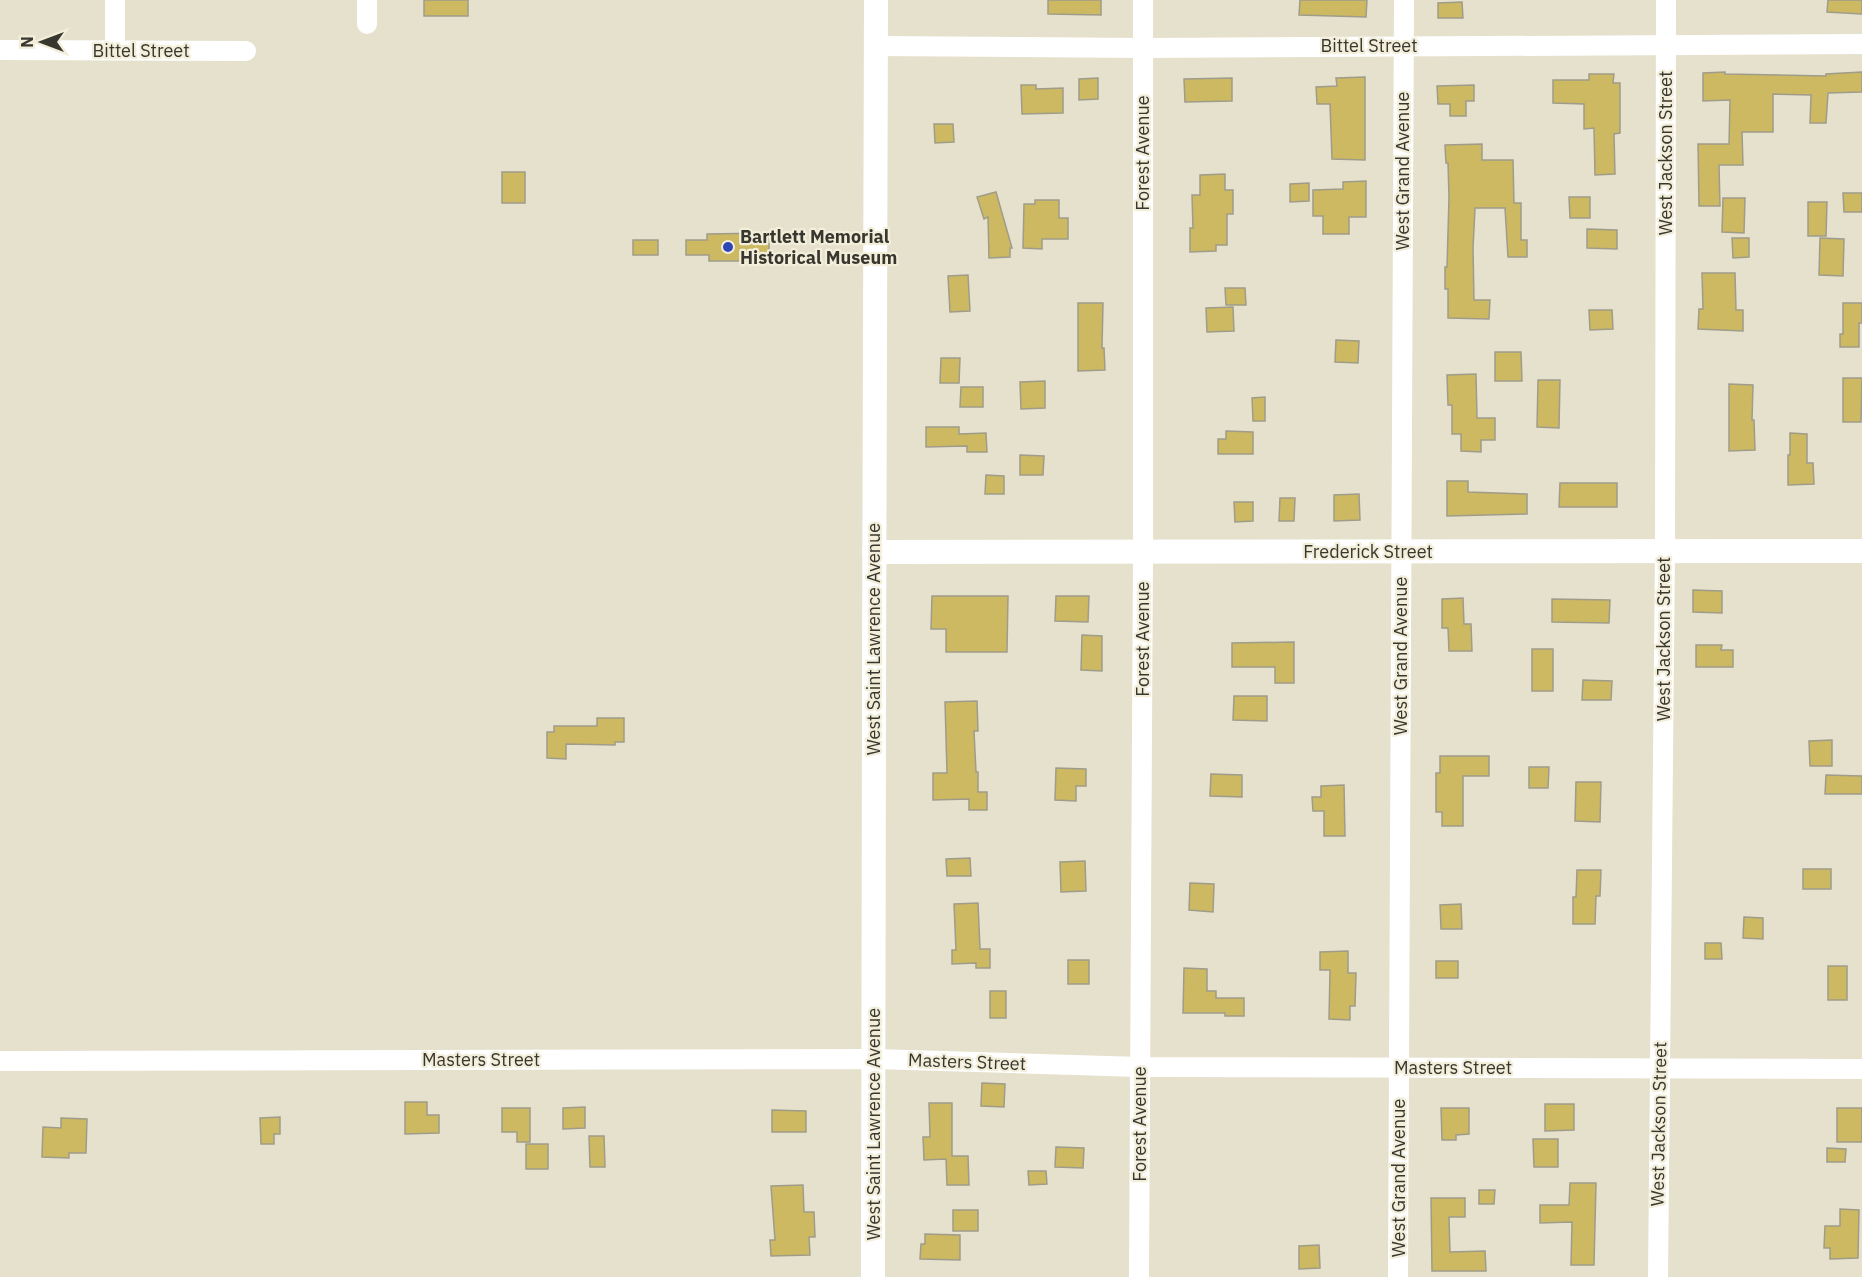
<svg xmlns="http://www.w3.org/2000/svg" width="1862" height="1277" font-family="'IBM Plex Sans',sans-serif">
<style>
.building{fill:#ccb961;stroke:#a09c8a;stroke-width:1.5}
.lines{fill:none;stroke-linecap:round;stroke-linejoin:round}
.minor{stroke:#fff;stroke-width:20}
.tertiary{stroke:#fff;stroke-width:24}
.poi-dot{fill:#2f46b7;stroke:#f2eeda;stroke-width:2}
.labels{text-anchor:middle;stroke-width:4.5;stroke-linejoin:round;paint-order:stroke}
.street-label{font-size:18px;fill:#38372f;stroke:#f2eeda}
.poi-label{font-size:18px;font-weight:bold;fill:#38372f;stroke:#f2eeda;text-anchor:start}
</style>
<rect width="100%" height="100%" fill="#e5e1cd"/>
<!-- building -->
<g class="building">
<rect x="424" y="0" width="44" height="16"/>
<path d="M 1048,0 L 1101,0 L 1101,15 L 1048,14 Z"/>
<path d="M 1300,0 L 1367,0 L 1366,17 L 1299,15 Z"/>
<path d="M 1828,0 L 1862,0 L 1862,14 L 1827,12 Z"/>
<path d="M 1462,2 L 1463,18 L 1438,18 L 1438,3 Z"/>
<path d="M 1725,72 L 1725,74 L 1826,76 L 1826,74 L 1862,72 L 1862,92 L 1828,93 L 1826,123 L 1810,123 L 1811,95 L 1773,94 L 1773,132 L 1742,132 L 1743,165 L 1719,165 L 1720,206 L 1699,206 L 1698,144 L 1729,144 L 1730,100 L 1703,101 L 1703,73 Z"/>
<path d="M 1589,74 L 1614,74 L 1613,83 L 1620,83 L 1620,133 L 1614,134 L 1615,174 L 1595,175 L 1594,128 L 1584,129 L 1584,104 L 1553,103 L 1553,80 L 1589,80 Z"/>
<path d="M 1365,77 L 1365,160 L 1332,159 L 1330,104 L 1317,104 L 1316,87 L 1337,86 L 1336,78 Z"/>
<path d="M 1098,78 L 1098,99 L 1079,100 L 1079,79 Z"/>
<path d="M 1232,78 L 1232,101 L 1185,102 L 1184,79 Z"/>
<path d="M 1021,85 L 1036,85 L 1036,89 L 1063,88 L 1063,113 L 1022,114 Z"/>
<path d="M 1474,85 L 1474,101 L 1466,101 L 1466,116 L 1450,116 L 1450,104 L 1438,104 L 1437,86 Z"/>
<path d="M 934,124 L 953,124 L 954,142 L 935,143 Z"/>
<path d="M 1482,144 L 1482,160 L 1513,160 L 1514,203 L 1521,203 L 1521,240 L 1527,240 L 1527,257 L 1508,257 L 1505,208 L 1475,208 L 1473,248 L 1474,300 L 1490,300 L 1489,319 L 1448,318 L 1448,289 L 1445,289 L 1445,267 L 1447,267 L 1449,197 L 1448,163 L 1446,163 L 1445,145 Z"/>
<rect x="502" y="172" width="23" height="31"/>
<path d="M 1225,174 L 1225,190 L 1233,190 L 1233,214 L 1227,214 L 1227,245 L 1216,245 L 1216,251 L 1190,252 L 1190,228 L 1193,228 L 1192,195 L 1200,195 L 1200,175 Z"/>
<path d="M 1366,181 L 1366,217 L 1349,217 L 1349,234 L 1323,234 L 1323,216 L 1313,216 L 1313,190 L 1343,189 L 1343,182 Z"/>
<path d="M 1309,183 L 1309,201 L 1290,202 L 1290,184 Z"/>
<path d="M 996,192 L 1012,248 L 1010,248 L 1010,257 L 989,258 L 988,217 L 984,219 L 977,197 Z"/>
<path d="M 1843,193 L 1862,193 L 1862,212 L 1844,212 Z"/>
<path d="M 1569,197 L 1590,197 L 1590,218 L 1570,218 Z"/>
<path d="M 1723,198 L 1745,198 L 1744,233 L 1722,232 Z"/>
<path d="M 1035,200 L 1059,200 L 1059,218 L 1068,218 L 1068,239 L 1042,239 L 1042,249 L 1023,248 L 1024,204 L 1035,204 Z"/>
<path d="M 1808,202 L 1827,202 L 1826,236 L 1808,236 Z"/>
<path d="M 1587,229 L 1617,230 L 1617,249 L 1587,248 Z"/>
<path d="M 769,233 L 769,261 L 709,261 L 709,255 L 686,255 L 686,240 L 707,240 L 707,234 Z"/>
<path d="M 1732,238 L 1749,238 L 1749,257 L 1733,258 Z"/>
<path d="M 1820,238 L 1844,239 L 1843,276 L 1819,275 Z"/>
<rect x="633" y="240" width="25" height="15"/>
<path d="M 1702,273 L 1735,273 L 1736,310 L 1743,310 L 1743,331 L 1698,329 L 1699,309 L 1703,309 Z"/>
<path d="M 968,275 L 970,311 L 950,312 L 948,276 Z"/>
<path d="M 1225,288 L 1245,288 L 1246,305 L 1226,305 Z"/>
<path d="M 1078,303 L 1103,303 L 1102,348 L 1104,348 L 1105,370 L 1078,371 Z"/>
<path d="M 1843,303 L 1862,303 L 1862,323 L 1859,323 L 1859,347 L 1840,347 L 1840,334 L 1843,334 Z"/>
<path d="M 1233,307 L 1234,331 L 1207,332 L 1206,308 Z"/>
<path d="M 1589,310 L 1612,310 L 1613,329 L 1590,330 Z"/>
<path d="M 1336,340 L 1359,341 L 1358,363 L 1335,362 Z"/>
<path d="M 1495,352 L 1521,352 L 1522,381 L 1495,381 Z"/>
<path d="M 941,358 L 960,358 L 959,383 L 940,383 Z"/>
<path d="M 1476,374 L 1477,418 L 1495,418 L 1495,440 L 1481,440 L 1481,452 L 1461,451 L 1461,434 L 1452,434 L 1452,405 L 1448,405 L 1447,375 Z"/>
<path d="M 1843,378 L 1862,378 L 1861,422 L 1843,422 Z"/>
<path d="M 1538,380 L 1560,380 L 1559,428 L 1537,427 Z"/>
<path d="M 1045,381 L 1045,408 L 1021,409 L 1020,382 Z"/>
<path d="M 1729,384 L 1753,385 L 1752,420 L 1754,420 L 1755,450 L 1729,451 Z"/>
<path d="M 961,387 L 983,387 L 983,407 L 960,407 Z"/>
<path d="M 1265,397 L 1265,421 L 1253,421 L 1252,398 Z"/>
<path d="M 926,427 L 959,427 L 959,434 L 986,433 L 987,452 L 967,452 L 967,446 L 926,447 Z"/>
<path d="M 1226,431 L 1253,432 L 1253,454 L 1218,454 L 1218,439 L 1226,439 Z"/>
<path d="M 1790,433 L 1807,434 L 1807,463 L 1813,463 L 1814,484 L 1788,485 L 1788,455 L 1790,455 Z"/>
<path d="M 1020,455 L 1044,456 L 1043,475 L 1020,475 Z"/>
<path d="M 986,475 L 1004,476 L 1004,494 L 985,494 Z"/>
<path d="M 1447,481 L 1468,481 L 1468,492 L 1527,494 L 1527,514 L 1447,516 Z"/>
<path d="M 1560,483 L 1617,483 L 1617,507 L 1559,507 Z"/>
<path d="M 1359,494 L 1360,520 L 1334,521 L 1334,495 Z"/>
<path d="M 1280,498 L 1295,498 L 1294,521 L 1279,521 Z"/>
<path d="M 1234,502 L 1253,502 L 1253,521 L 1235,522 Z"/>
<path d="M 1693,590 L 1722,591 L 1722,613 L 1693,612 Z"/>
<path d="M 932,596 L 1008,596 L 1007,652 L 946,652 L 946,629 L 931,629 Z"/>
<path d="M 1056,596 L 1089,596 L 1088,622 L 1055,621 Z"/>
<path d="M 1463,598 L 1464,624 L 1471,624 L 1472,651 L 1449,651 L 1448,628 L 1442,628 L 1442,599 Z"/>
<path d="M 1552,599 L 1610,600 L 1609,623 L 1552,622 Z"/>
<path d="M 1082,635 L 1102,636 L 1102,671 L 1081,670 Z"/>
<path d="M 1294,642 L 1294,683 L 1275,683 L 1275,667 L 1232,667 L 1232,643 Z"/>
<path d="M 1696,645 L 1722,645 L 1721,650 L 1733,650 L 1733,667 L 1696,667 Z"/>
<rect x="1532" y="649" width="21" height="42"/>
<path d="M 1583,680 L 1612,681 L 1611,700 L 1582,700 Z"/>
<path d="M 1234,696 L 1267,696 L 1267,721 L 1233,720 Z"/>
<path d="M 977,701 L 978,731 L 974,731 L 976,772 L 978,772 L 978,792 L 987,792 L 987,810 L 969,810 L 969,799 L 933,800 L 933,773 L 947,773 L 945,702 Z"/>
<path d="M 597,718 L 624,718 L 624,742 L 615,742 L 615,745 L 566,744 L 566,759 L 547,758 L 547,732 L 554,732 L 554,726 L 597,726 Z"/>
<path d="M 1832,740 L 1832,766 L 1810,766 L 1809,741 Z"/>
<path d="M 1440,756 L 1489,756 L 1489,776 L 1463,776 L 1463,826 L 1442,826 L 1442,812 L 1436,812 L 1436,773 L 1440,773 Z"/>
<path d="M 1529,767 L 1549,767 L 1548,788 L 1529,788 Z"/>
<path d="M 1056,768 L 1086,769 L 1086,786 L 1076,786 L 1076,801 L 1055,800 Z"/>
<path d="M 1211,774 L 1242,775 L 1242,797 L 1210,796 Z"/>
<path d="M 1826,775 L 1862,776 L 1862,794 L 1825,794 Z"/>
<path d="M 1576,782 L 1601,782 L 1600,822 L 1575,821 Z"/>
<path d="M 1344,785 L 1345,836 L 1324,836 L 1324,811 L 1313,811 L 1312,797 L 1321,797 L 1321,786 Z"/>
<path d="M 970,858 L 971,876 L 947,876 L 946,859 Z"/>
<path d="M 1085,861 L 1086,891 L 1061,892 L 1060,862 Z"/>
<rect x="1803" y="869" width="28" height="20"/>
<path d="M 1577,870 L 1601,870 L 1600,896 L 1596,896 L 1595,924 L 1573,924 L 1573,897 L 1576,897 Z"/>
<path d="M 1190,883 L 1214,884 L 1213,912 L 1189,910 Z"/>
<path d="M 978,903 L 980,949 L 990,949 L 990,968 L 976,968 L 976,963 L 952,964 L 952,950 L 956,950 L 954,904 Z"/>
<path d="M 1461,904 L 1462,929 L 1441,929 L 1440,905 Z"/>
<path d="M 1744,917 L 1763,918 L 1763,939 L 1743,938 Z"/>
<path d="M 1705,943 L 1721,943 L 1722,959 L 1705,959 Z"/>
<path d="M 1348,951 L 1348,973 L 1356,973 L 1355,1006 L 1350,1006 L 1350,1020 L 1329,1019 L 1330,970 L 1320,970 L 1320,952 Z"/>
<rect x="1068" y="960" width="21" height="24"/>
<rect x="1436" y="961" width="22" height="17"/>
<rect x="1828" y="966" width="19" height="34"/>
<path d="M 1184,968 L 1207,969 L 1207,991 L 1216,991 L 1216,998 L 1244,998 L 1244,1016 L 1225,1016 L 1225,1013 L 1183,1013 Z"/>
<rect x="990" y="991" width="16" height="27"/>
<path d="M 982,1083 L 1005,1084 L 1004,1107 L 981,1106 Z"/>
<path d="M 405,1102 L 427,1102 L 427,1115 L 439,1115 L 439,1133 L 405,1134 Z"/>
<path d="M 929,1103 L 952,1103 L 952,1156 L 968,1156 L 969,1185 L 947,1185 L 946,1159 L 924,1160 L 923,1137 L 930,1137 Z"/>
<path d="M 1545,1104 L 1574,1104 L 1574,1130 L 1545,1131 Z"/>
<path d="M 585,1107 L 585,1128 L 563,1129 L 563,1108 Z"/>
<path d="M 502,1108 L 530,1108 L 530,1142 L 517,1142 L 517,1132 L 502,1132 Z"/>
<path d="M 1441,1108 L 1469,1108 L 1469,1134 L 1456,1135 L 1456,1140 L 1442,1140 Z"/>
<rect x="1837" y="1108" width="25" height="34"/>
<path d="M 772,1110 L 806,1111 L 806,1132 L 772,1132 Z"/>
<path d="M 280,1117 L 280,1134 L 274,1134 L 274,1144 L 261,1144 L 260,1118 Z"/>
<path d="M 61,1118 L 87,1119 L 86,1153 L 69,1153 L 69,1158 L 42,1157 L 43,1127 L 61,1128 Z"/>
<path d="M 589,1136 L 604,1136 L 605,1167 L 590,1167 Z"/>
<path d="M 1533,1139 L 1558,1139 L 1558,1167 L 1534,1167 Z"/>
<rect x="526" y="1144" width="22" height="25"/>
<path d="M 1056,1147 L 1084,1148 L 1083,1168 L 1055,1167 Z"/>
<path d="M 1827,1148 L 1846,1149 L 1845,1162 L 1827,1162 Z"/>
<path d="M 1028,1171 L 1046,1171 L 1047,1184 L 1029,1185 Z"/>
<path d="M 1570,1183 L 1596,1183 L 1594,1265 L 1571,1265 L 1572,1222 L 1540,1223 L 1540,1205 L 1569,1205 Z"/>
<path d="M 803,1185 L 804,1212 L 814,1212 L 815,1237 L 809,1237 L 810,1255 L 771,1256 L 770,1240 L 775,1240 L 771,1186 Z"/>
<path d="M 1479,1190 L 1495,1190 L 1494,1204 L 1479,1204 Z"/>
<path d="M 1431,1198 L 1465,1198 L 1465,1217 L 1449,1217 L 1450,1252 L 1485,1251 L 1486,1271 L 1432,1271 Z"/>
<path d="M 1840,1209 L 1859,1210 L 1858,1258 L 1830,1259 L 1830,1248 L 1824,1248 L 1825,1226 L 1840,1226 Z"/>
<rect x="953" y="1210" width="25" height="21"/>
<path d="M 925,1234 L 960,1235 L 960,1260 L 920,1259 L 921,1244 L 925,1244 Z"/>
<path d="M 1319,1245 L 1320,1268 L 1299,1269 L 1299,1246 Z"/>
</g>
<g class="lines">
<!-- minor -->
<g class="minor">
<path d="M 115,0 L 115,50"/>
<path d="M 367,24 L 367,0"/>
<path d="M 876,46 L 1143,48 L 1862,44"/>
<path d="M 0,50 L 246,51"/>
<path d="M 0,1061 L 875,1059 L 1140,1067 L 1862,1069"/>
<path d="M 1139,1277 L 1143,553 L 1143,0"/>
<path d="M 1398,1277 L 1404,0"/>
<path d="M 1658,1277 L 1665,551 L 1666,0"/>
</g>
<!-- tertiary -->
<g class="tertiary">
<path d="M 874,552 L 1862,551"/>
<path d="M 873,1277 C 877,851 871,426 876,0"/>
</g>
</g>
<!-- markers -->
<circle class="poi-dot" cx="728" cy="247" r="6"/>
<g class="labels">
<!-- street labels -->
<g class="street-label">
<text x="1369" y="52">Bittel Street</text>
<text x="141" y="57">Bittel Street</text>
<text transform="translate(1143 153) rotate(-90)" y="6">Forest Avenue</text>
<text transform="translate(1666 153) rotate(-90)" y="6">West Jackson Street</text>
<text transform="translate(1403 171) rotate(-90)" y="6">West Grand Avenue</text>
<text x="1368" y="558">Frederick Street</text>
<text transform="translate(874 639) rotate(-90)" y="6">West Saint Lawrence Avenue</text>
<text transform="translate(1143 639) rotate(-90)" y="6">Forest Avenue</text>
<text transform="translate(1664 639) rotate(-90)" y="6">West Jackson Street</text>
<text transform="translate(1401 656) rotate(-90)" y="6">West Grand Avenue</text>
<text x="481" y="1066">Masters Street</text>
<text transform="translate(967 1062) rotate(2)" y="6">Masters Street</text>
<text x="1453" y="1074">Masters Street</text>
<text transform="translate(874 1124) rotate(-90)" y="6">West Saint Lawrence Avenue</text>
<text transform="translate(1140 1124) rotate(-90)" y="6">Forest Avenue</text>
<text transform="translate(1659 1124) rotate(-89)" y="6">West Jackson Street</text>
<text transform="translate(1399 1178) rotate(-90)" y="6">West Grand Avenue</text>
</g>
<!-- poi labels -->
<g class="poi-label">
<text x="740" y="243">Bartlett Memorial<tspan x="740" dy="21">Historical Museum</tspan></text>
</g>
</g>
<!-- north arrow -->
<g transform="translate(42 42) rotate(270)" stroke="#f2eeda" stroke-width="4.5" paint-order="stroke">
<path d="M0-4.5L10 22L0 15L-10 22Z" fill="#38372f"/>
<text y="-9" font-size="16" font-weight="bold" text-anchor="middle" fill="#38372f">N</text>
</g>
</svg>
